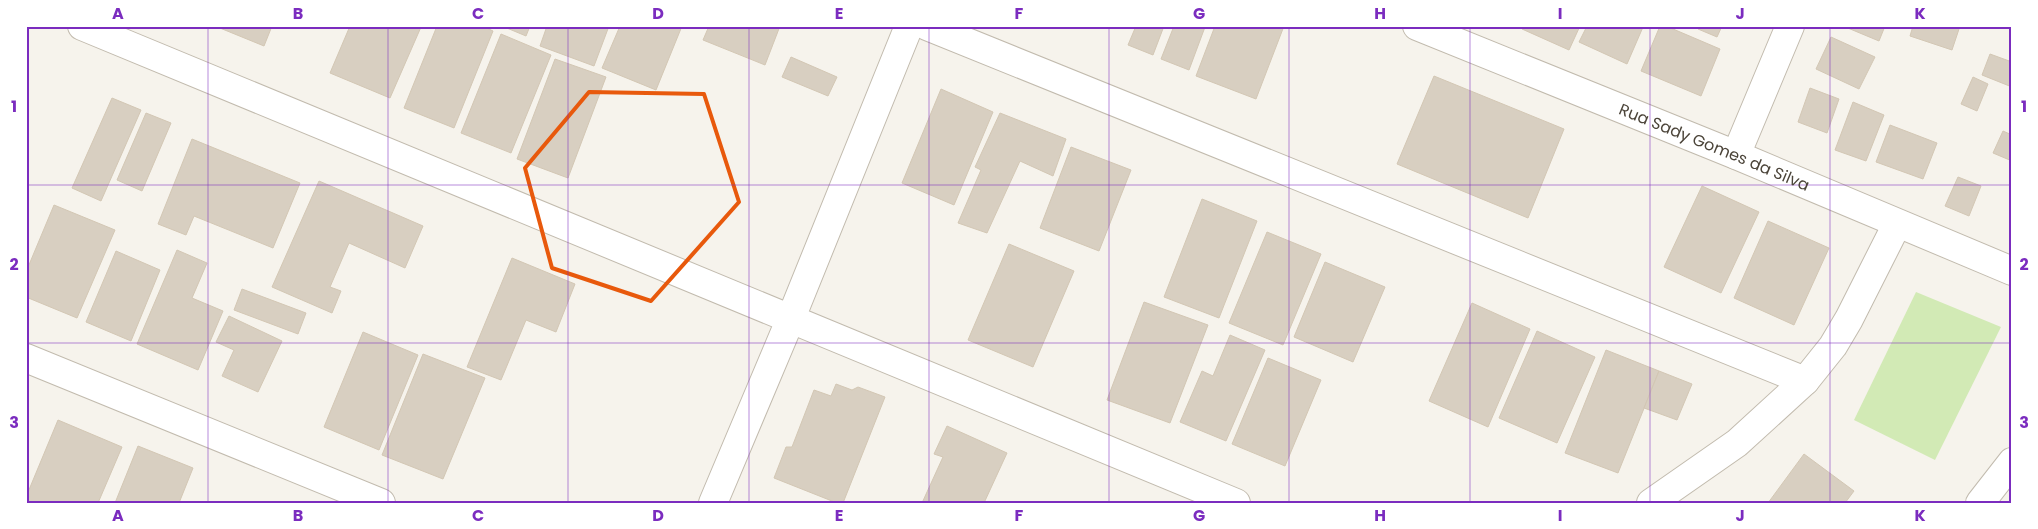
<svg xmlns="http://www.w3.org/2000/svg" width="2038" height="529" font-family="Poppins,sans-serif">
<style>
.green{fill:#d2eab5}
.building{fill:#d8cfc1;stroke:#d3c7b4}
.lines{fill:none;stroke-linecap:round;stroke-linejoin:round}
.minor-casing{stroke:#c2bbae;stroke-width:30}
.minor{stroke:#fff;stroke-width:28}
.marked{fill:none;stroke:#e8590c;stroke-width:4;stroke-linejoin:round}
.grid{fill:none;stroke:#7b2cbf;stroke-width:1;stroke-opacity:0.55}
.labels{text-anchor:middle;stroke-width:4;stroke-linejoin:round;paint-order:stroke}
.street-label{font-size:16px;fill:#4b4439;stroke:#fff}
.neatline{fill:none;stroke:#7b2cbf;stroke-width:2}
.grid-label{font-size:16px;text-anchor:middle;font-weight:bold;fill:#7b2cbf}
</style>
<rect width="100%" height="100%" fill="#f6f3ec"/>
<!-- green -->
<path class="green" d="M 1916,292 L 2001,327 L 1935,460 L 1854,420 Z"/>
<!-- building -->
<g class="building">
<path d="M 215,26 L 272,26 L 264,46 Z"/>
<path d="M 350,26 L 421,27 L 390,98 L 330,73 Z"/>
<path d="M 437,26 L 483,26 L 493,31 L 454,128 L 404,108 Z"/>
<path d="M 502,26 L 530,26 L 526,36 Z"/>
<path d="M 547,26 L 609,26 L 594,66 L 540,46 Z"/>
<path d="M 620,26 L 682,26 L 656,90 L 602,68 Z"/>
<path d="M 709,26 L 780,26 L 765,65 L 703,40 Z"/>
<path d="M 1136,26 L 1164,26 L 1153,55 L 1128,45 Z"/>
<path d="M 1174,26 L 1205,27 L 1189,70 L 1161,59 Z"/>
<path d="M 1215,26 L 1284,26 L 1256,99 L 1196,76 Z"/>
<path d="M 1523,26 L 1580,26 L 1569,50 L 1522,29 Z"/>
<path d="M 1587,26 L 1642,26 L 1643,27 L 1627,64 L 1579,42 Z"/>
<path d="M 1660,26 L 1666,26 L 1720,49 L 1701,96 L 1641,71 Z"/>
<path d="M 1699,26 L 1722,26 L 1717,37 L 1698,29 Z"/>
<path d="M 1843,26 L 1885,26 L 1879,41 Z"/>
<path d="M 1913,26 L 1960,26 L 1952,50 L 1910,36 Z"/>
<path d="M 501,34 L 551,55 L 511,153 L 461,133 Z"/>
<path d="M 1831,37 L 1875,57 L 1859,89 L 1816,69 Z"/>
<path d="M 1990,54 L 2012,62 L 2012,87 L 1982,75 Z"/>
<path d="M 791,57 L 837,77 L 828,96 L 782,77 Z"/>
<path d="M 555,59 L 606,77 L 568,178 L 517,159 Z"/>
<path d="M 1434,76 L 1564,129 L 1528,218 L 1397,164 Z"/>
<path d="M 1973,77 L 1988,84 L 1977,111 L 1961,104 Z"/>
<path d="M 1810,88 L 1839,99 L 1827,133 L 1798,122 Z"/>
<path d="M 941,89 L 993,112 L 954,205 L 902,183 Z"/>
<path d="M 112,98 L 141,110 L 101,201 L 72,188 Z"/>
<path d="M 1853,102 L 1884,115 L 1866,161 L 1835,150 Z"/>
<path d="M 146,113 L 171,123 L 142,191 L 117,180 Z"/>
<path d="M 1000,113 L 1066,139 L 1053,176 L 1020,161 L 987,233 L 958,223 L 981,170 L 975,167 Z"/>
<path d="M 1890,125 L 1937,143 L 1923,179 L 1876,162 Z"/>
<path d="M 2003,131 L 2012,135 L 2012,161 L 1993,153 Z"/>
<path d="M 192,139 L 300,183 L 273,248 L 194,216 L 186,235 L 158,224 Z"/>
<path d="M 1071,147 L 1131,170 L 1099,251 L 1040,228 Z"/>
<path d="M 1958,177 L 1981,186 L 1969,216 L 1945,206 Z"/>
<path d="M 319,181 L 423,226 L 405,268 L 349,243 L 330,287 L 341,291 L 332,313 L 272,287 Z"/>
<path d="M 1702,186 L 1759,212 L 1721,293 L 1664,267 Z"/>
<path d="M 1202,199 L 1257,221 L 1219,318 L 1164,297 Z"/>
<path d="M 54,205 L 115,230 L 77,318 L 26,297 L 26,272 Z"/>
<path d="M 1768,221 L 1829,248 L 1794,325 L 1734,298 Z"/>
<path d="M 1267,232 L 1321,254 L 1283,345 L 1229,323 Z"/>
<path d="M 1009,244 L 1074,271 L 1033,367 L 968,340 Z"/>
<path d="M 177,250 L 207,263 L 192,298 L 223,311 L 198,370 L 137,344 Z"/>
<path d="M 116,251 L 160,270 L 131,341 L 86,322 Z"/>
<path d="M 512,258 L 575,284 L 556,332 L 526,320 L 501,380 L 467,367 Z"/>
<path d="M 1325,262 L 1385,287 L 1353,362 L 1294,337 Z"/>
<path d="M 242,289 L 306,313 L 298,334 L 234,310 Z"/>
<path d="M 1144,302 L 1208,325 L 1170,423 L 1107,400 Z"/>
<path d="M 1472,303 L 1530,329 L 1488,427 L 1429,401 Z"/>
<path d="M 229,316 L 282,341 L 258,392 L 222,376 L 234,350 L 216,342 Z"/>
<path d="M 1537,331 L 1595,357 L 1557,443 L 1499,418 Z"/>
<path d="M 363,332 L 418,355 L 379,450 L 324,427 Z"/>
<path d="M 1230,335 L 1265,350 L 1226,441 L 1180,422 L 1202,371 L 1213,376 Z"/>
<path d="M 1606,350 L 1659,371 L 1618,473 L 1565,453 Z"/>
<path d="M 423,354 L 485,378 L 443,479 L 382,455 Z"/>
<path d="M 1268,358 L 1321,380 L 1285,466 L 1232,444 Z"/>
<path d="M 1659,371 L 1692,384 L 1677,420 L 1644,408 Z"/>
<path d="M 836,384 L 852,390 L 858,387 L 885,397 L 843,503 L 837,503 L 774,478 L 786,447 L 792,447 L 814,390 L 831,396 Z"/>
<path d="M 58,420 L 122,447 L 98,503 L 26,503 L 26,497 Z"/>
<path d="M 947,426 L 1007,453 L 984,503 L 922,503 L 943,457 L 934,454 Z"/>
<path d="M 138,446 L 193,468 L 179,503 L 115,503 Z"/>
<path d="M 1804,454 L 1854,491 L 1845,503 L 1768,503 Z"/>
</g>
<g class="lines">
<defs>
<g id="minor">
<path d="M 82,26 L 1236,503"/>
<path d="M 927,26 L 1805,381"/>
<path id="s1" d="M 1417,26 L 1736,155 L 2012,271"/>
<path d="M 1736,155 L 1790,26"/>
<path d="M 26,358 L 381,503"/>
<path d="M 713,503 L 791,318 L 909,26"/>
<path d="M 1651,503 L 1737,443 L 1805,381 L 1833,346 L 1849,319 L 1897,224"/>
<path d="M 1980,503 L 2012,462"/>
</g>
</defs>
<!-- minor casing -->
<use href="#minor" class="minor-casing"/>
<!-- minor -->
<use href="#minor" class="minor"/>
</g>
<!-- marked area -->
<path class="marked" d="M 589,92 L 704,94 L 739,202 L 651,301 L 552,268 L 525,168 Z"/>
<!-- grid -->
<path class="grid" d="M 208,26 L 208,503M 388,26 L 388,503M 568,26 L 568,503M 749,26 L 749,503M 929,26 L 929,503M 1109,26 L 1109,503M 1289,26 L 1289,503M 1470,26 L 1470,503M 1650,26 L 1650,503M 1830,26 L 1830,503M 26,185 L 2012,185M 26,343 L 2012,343"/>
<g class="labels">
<!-- street labels -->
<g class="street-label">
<text dy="6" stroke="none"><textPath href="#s1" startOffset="321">Rua Sady Gomes da Silva</textPath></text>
</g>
</g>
<!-- border -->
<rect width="2038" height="529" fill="none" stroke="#ffffff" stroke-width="55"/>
<rect x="28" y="28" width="1982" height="474" class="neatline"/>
<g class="grid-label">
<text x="118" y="19">A</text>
<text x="298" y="19">B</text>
<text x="478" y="19">C</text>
<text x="658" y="19">D</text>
<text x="839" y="19">E</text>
<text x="1019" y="19">F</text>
<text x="1199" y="19">G</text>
<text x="1380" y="19">H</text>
<text x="1560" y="19">I</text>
<text x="1740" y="19">J</text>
<text x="1920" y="19">K</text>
<text x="14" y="112">1</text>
<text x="2024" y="112">1</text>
<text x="14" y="270">2</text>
<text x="2024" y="270">2</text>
<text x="14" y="428">3</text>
<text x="2024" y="428">3</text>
<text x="118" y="521">A</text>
<text x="298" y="521">B</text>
<text x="478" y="521">C</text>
<text x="658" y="521">D</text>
<text x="839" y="521">E</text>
<text x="1019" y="521">F</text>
<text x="1199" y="521">G</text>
<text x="1380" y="521">H</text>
<text x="1560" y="521">I</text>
<text x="1740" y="521">J</text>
<text x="1920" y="521">K</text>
</g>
</svg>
